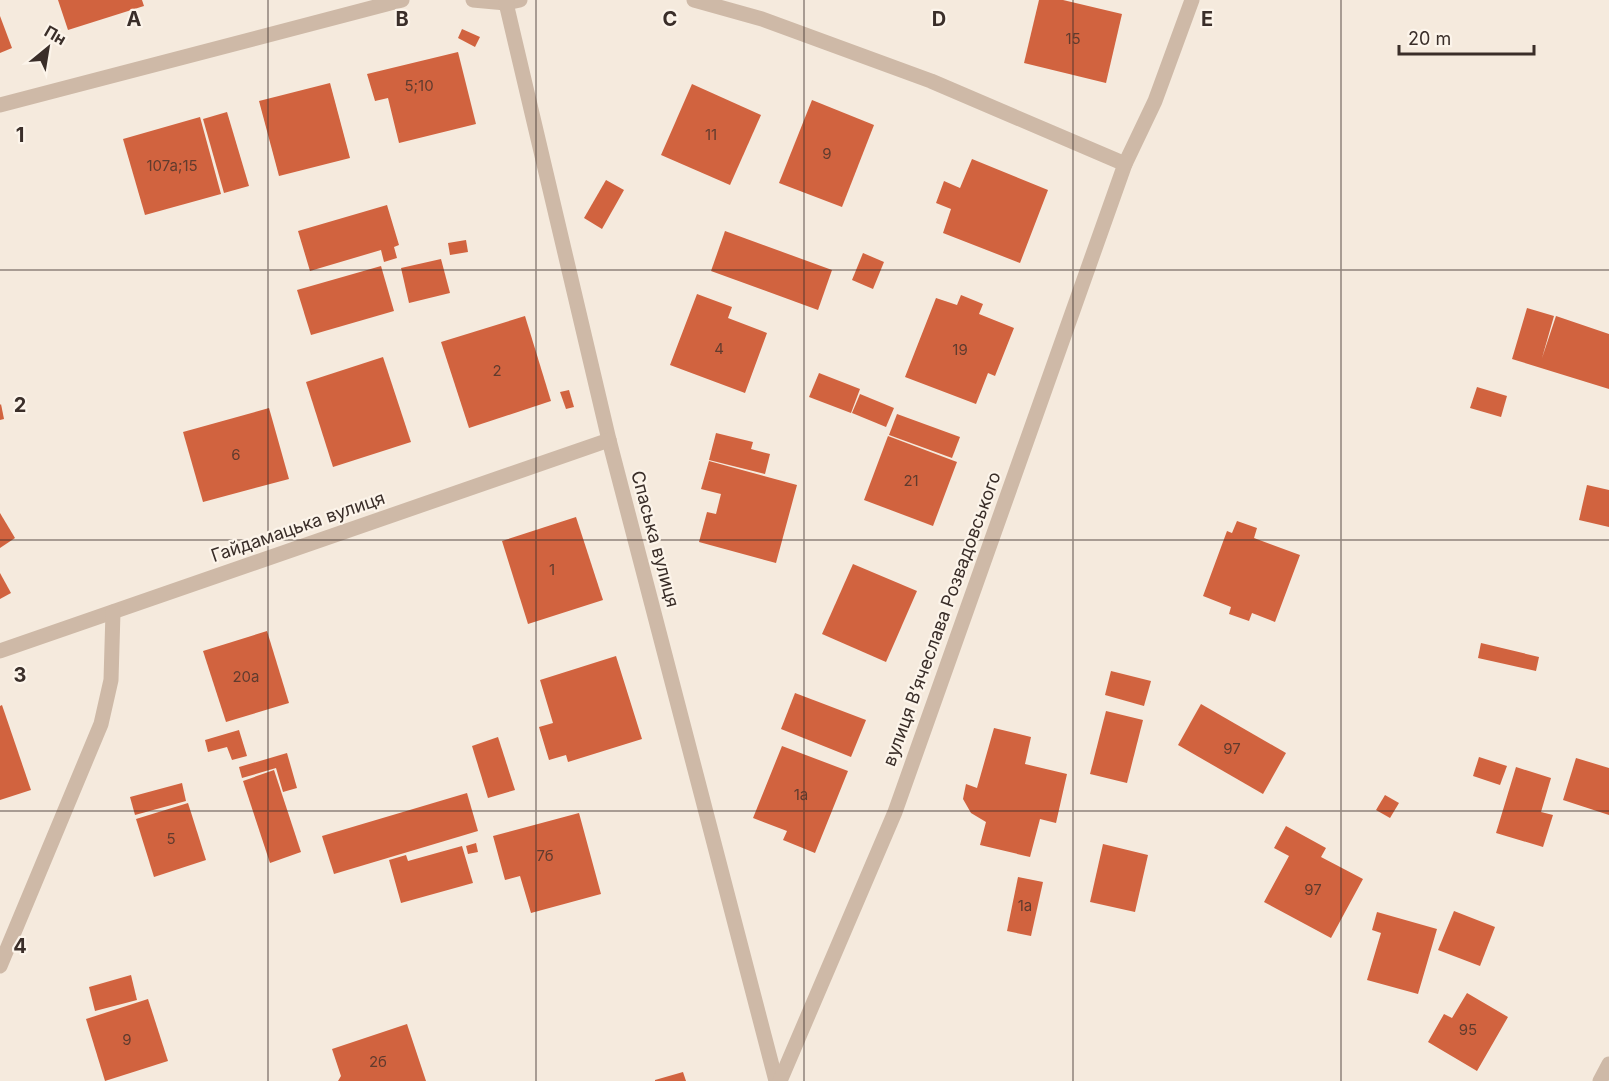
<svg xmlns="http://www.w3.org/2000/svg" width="1609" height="1081" font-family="Inter,sans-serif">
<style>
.building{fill:#d1633f}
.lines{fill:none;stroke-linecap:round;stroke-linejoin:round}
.minor{stroke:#ceb9a7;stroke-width:15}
.grid{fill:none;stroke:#3a2e29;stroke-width:1.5;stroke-opacity:0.55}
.labels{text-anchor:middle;stroke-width:4.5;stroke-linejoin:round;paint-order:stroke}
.number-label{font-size:15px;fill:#603b2e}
.street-label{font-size:18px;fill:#3a2e29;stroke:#fcf4ea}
.grid-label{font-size:20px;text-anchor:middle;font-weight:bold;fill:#3a2e29;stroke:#fcf4ea;stroke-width:4.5;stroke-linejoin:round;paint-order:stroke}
</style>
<rect width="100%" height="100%" fill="#f5eadd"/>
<!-- building -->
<g class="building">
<path d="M 58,0 L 142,0 L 144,6 L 68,30 Z"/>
<path d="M 1039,0 L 1063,0 L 1122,14 L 1106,83 L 1024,63 Z"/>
<path d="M 0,16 L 12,48 L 0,53 Z"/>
<path d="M 462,29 L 480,37 L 475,47 L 458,38 Z"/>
<path d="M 458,52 L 476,124 L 399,143 L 388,98 L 375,101 L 367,74 Z"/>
<path d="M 330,83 L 350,158 L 279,176 L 259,101 Z"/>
<path d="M 692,84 L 761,115 L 730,185 L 661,155 Z"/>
<path d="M 812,100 L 874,125 L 842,207 L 779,183 Z"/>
<path d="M 227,112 L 249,186 L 224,193 L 203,119 Z"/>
<path d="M 200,117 L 221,194 L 145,215 L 123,139 Z"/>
<path d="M 972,159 L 1048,190 L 1020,263 L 943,233 L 951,209 L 936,203 L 944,181 L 960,188 Z"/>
<path d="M 606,180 L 624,190 L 602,229 L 584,218 Z"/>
<path d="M 387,205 L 399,245 L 394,247 L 397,258 L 384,262 L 381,250 L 310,271 L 298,231 Z"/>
<path d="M 725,231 L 832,270 L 818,310 L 711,271 Z"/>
<path d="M 466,240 L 468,252 L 450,255 L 448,243 Z"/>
<path d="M 863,253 L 884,262 L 873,289 L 852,280 Z"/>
<path d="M 441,259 L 450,293 L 409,303 L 401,268 Z"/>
<path d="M 381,266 L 394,311 L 311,335 L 297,290 Z"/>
<path d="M 697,294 L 732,307 L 728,318 L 767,333 L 745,393 L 670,365 Z"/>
<path d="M 961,295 L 983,304 L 979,314 L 1014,328 L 995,376 L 988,373 L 976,404 L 905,377 L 936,298 L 957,305 Z"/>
<path d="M 1527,308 L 1554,316 L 1542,358 L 1556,316 L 1609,334 L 1609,389 L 1512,359 Z"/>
<path d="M 525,316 L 551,401 L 469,428 L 441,342 Z"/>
<path d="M 383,357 L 411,442 L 333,467 L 306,382 Z"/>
<path d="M 819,373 L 860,389 L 851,413 L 809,397 Z"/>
<path d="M 1477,387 L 1507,396 L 1501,417 L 1470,408 Z"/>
<path d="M 569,390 L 574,407 L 566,409 L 560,392 Z"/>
<path d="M 860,394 L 894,408 L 886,427 L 852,413 Z"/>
<path d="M 1,404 L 4,419 L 0,420 L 0,405 Z"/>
<path d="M 269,408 L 289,479 L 203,502 L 183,432 Z"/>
<path d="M 897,414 L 960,437 L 952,458 L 889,435 Z"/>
<path d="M 716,433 L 753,442 L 751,449 L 770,454 L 765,474 L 709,460 Z"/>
<path d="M 888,436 L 957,462 L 933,526 L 864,500 Z"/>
<path d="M 709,461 L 797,485 L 776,563 L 699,542 L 707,512 L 716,514 L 721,494 L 701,489 Z"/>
<path d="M 1587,485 L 1609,490 L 1609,527 L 1579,520 Z"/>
<path d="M 0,513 L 15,538 L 0,548 Z"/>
<path d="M 576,517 L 603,600 L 528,624 L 502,541 Z"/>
<path d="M 1237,521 L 1257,528 L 1254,538 L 1300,555 L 1275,622 L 1252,613 L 1249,621 L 1229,614 L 1231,607 L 1203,596 L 1227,531 L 1232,533 Z"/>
<path d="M 853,564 L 917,591 L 886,662 L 822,634 Z"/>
<path d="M 0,573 L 11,593 L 0,599 Z"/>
<path d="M 267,631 L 289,703 L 226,722 L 203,651 Z"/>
<path d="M 1481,643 L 1539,657 L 1536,671 L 1478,658 Z"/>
<path d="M 616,656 L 642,739 L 568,762 L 566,755 L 549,760 L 539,727 L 553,723 L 540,680 Z"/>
<path d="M 1111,671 L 1151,681 L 1144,706 L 1105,695 Z"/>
<path d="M 795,693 L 866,720 L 851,757 L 781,729 Z"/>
<path d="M 1201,704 L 1286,753 L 1263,794 L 1178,745 Z"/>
<path d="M 2,705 L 31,790 L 0,800 L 0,706 Z"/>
<path d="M 1106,711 L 1143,720 L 1127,783 L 1090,774 Z"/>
<path d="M 994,728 L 1031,737 L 1025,764 L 1067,774 L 1056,823 L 1040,819 L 1030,857 L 980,845 L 986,822 L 971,813 L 963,799 L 966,784 L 977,788 Z"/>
<path d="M 239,730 L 247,756 L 232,760 L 227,747 L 208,752 L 205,740 Z"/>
<path d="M 498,737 L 515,790 L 488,798 L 472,746 Z"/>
<path d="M 782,746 L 848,771 L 815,853 L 783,840 L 787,831 L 753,818 Z"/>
<path d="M 287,753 L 297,788 L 283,792 L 276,768 L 242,778 L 239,767 Z"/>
<path d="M 1479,757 L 1507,766 L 1500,785 L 1473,776 Z"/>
<path d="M 1576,758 L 1609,768 L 1609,815 L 1563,800 Z"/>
<path d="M 1516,767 L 1551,778 L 1541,812 L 1553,815 L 1543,847 L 1496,833 Z"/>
<path d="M 274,770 L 301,852 L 270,863 L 243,781 Z"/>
<path d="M 182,783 L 186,801 L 135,815 L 130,797 Z"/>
<path d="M 467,793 L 478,831 L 334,874 L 322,836 Z"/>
<path d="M 1385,795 L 1399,803 L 1390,818 L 1376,810 Z"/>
<path d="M 188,803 L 206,860 L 154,877 L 136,819 Z"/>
<path d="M 579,813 L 601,894 L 531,913 L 520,876 L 505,880 L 493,836 Z"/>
<path d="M 1286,826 L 1326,848 L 1321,857 L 1363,879 L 1331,938 L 1264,902 L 1289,856 L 1274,848 Z"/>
<path d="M 476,843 L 478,852 L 468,854 L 466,846 Z"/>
<path d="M 1103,844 L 1148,855 L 1135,912 L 1090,902 Z"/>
<path d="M 462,846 L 473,883 L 401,903 L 389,860 L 406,855 L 408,861 Z"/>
<path d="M 1018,877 L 1043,882 L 1031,936 L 1007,931 Z"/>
<path d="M 1454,911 L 1495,927 L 1480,966 L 1438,950 Z"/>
<path d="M 1377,912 L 1437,929 L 1418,994 L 1367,980 L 1381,933 L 1372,930 Z"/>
<path d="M 131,975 L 137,1000 L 95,1011 L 89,987 Z"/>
<path d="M 1467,993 L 1508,1017 L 1477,1071 L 1428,1042 L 1444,1014 L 1452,1018 Z"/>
<path d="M 148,999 L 168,1061 L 105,1081 L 86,1019 Z"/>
<path d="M 407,1024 L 426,1081 L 338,1081 L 341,1076 L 332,1049 Z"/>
<path d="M 683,1072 L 686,1081 L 655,1081 L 655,1080 Z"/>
</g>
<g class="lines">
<!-- minor -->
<g class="minor">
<path d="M 473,0 L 506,3 L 520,0"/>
<path d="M 694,0 L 762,19 L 931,81 L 1125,164"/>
<path d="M 506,3 L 609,440 L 776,1081"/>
<path d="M 0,105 L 402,0"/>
<path d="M 0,651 L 609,440"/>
<path d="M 0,966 L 101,724 L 111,680 L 113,612"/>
<path d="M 780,1081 L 895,812 L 1125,164 L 1155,101 L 1192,0"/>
<path d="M 1600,1081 L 1609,1064"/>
</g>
</g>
<!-- grid -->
<path class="grid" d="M 268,0 L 268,1081M 536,0 L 536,1081M 804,0 L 804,1081M 1073,0 L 1073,1081M 1341,0 L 1341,1081M 0,270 L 1609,270M 0,540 L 1609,540M 0,811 L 1609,811"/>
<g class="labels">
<!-- number labels -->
<g class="number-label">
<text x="1073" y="44">15</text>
<text x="419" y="91">5;10</text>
<text x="711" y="140">11</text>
<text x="827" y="159">9</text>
<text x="172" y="171">107а;15</text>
<text x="719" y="354">4</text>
<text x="960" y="355">19</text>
<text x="497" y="376">2</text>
<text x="236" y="460">6</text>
<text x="911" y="486">21</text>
<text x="552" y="575">1</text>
<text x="246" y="682">20а</text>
<text x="1232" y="754">97</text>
<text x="801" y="800">1а</text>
<text x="171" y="844">5</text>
<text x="545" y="861">7б</text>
<text x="1313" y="895">97</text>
<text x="1025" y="911">1а</text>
<text x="1468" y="1035">95</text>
<text x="127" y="1045">9</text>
<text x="378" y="1067">2б</text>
</g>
<!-- street labels -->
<g class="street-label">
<text transform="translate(298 527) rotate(-19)" y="6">Гайдамацька вулиця</text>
<text transform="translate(655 539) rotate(75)" y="6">Спаська вулиця</text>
<text transform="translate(942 619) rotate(-70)" y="6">вулиця Вʼячеслава Розвадовського</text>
</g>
</g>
<g class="grid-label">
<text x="134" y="26">A</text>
<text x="402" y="26">B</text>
<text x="670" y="26">C</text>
<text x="939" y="26">D</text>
<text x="1207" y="26">E</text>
<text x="20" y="142">1</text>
<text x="20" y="412">2</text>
<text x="20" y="682">3</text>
<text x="20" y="953">4</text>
</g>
<!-- north arrow -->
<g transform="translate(48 48) rotate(30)" stroke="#fcf4ea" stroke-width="4.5" paint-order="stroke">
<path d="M0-4.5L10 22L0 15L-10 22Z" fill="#3a2e29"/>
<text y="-9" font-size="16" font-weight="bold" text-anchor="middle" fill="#3a2e29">Пн</text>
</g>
<!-- scale -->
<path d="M1399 45v9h135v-9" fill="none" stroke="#3a2e29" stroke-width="3"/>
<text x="1408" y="45" font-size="18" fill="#3a2e29" stroke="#fcf4ea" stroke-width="4.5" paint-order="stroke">20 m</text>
</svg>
